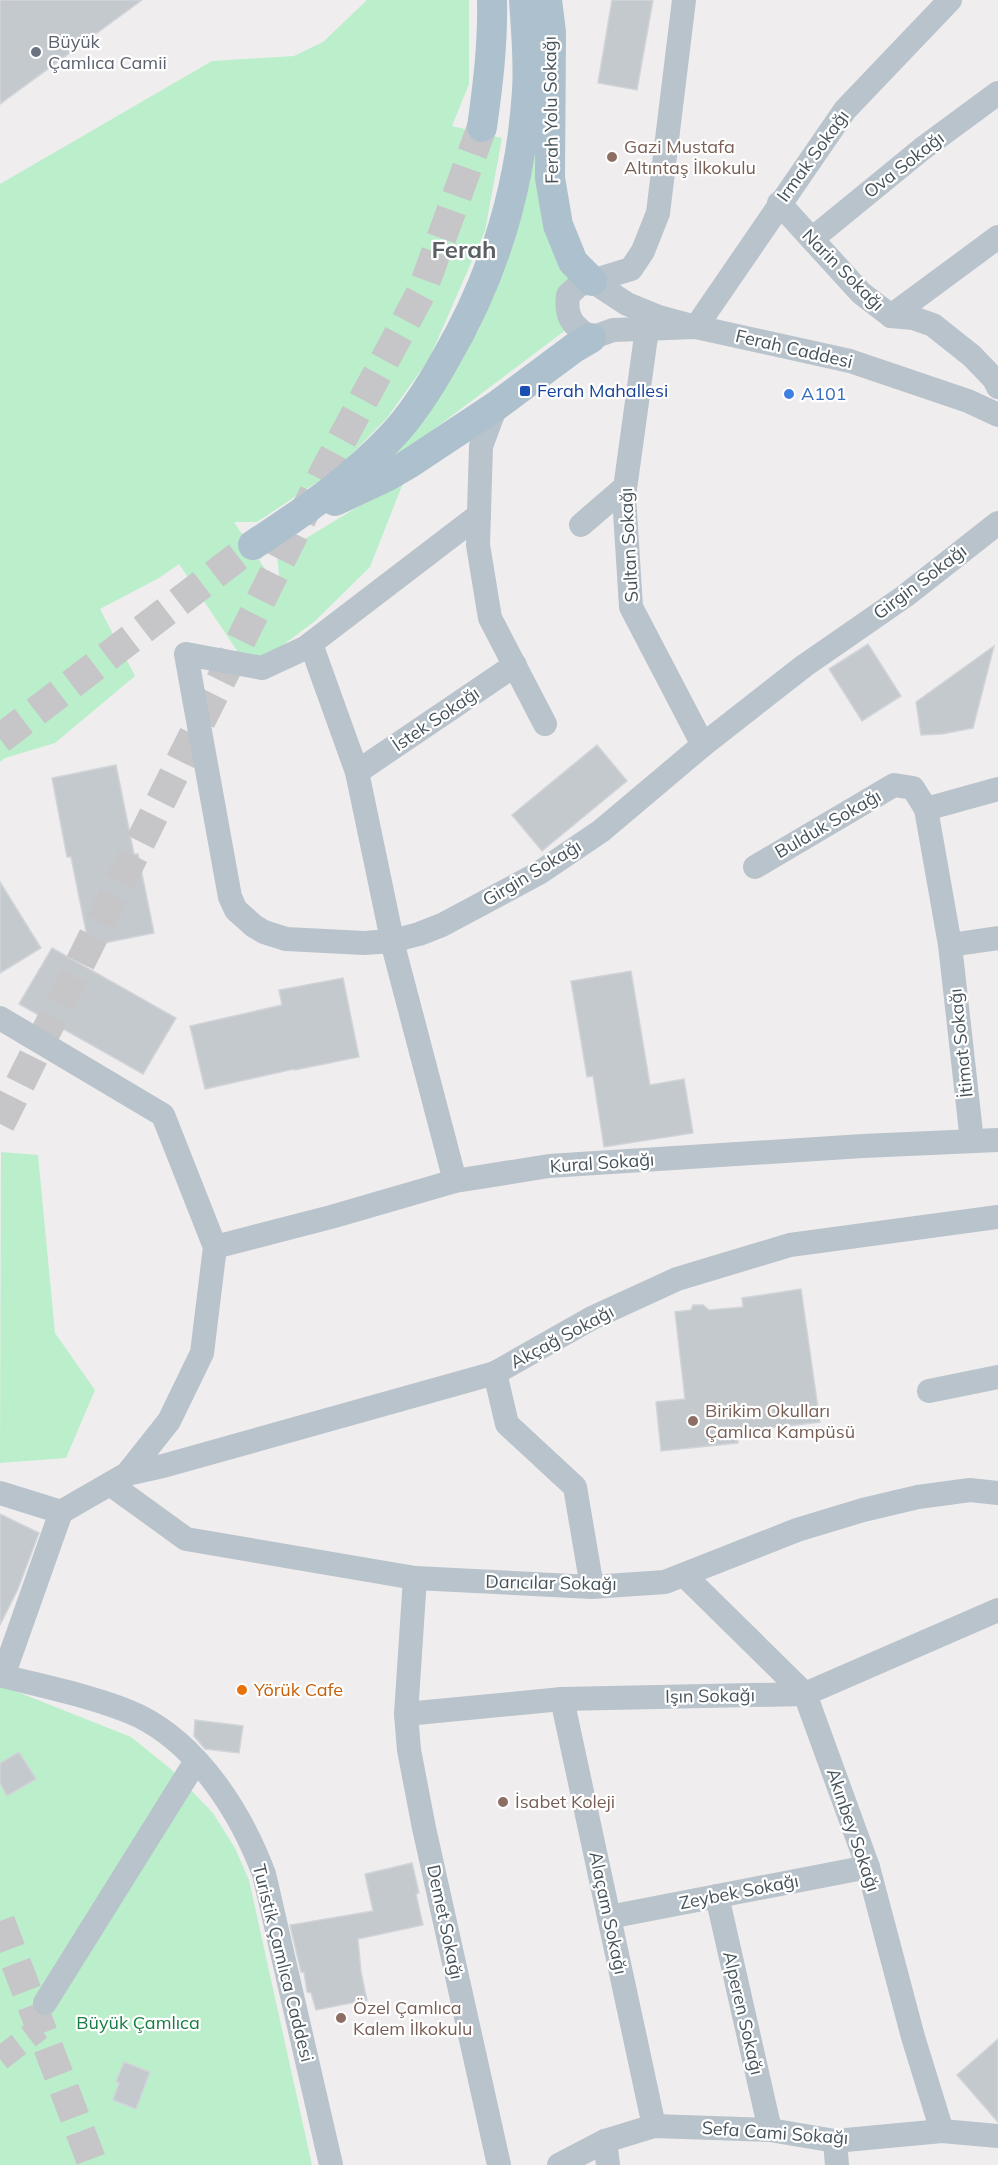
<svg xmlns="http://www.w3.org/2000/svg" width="998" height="2165" font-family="Mulish,sans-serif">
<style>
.green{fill:#bbefcb}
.building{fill:#c4c9ce;stroke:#d1d4d9;stroke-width:1.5}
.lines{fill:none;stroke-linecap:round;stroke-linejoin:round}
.minor-tunnel{stroke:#c6c6c9;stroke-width:24;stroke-dasharray:24 12;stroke-linecap:butt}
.major-tunnel{stroke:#c6c6c9;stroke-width:30;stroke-dasharray:30 15;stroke-linecap:butt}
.minor{stroke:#b9c3cb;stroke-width:24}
.major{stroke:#adc0cd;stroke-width:30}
.worship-dot{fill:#6b7280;stroke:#fff;stroke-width:2}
.education-dot{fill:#8d6e63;stroke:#fff;stroke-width:2}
.transit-dot{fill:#1a4fb4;stroke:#fff;stroke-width:2}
.shop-dot{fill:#3f7fe0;stroke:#fff;stroke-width:2}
.food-dot{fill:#e8710a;stroke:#fff;stroke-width:2}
.labels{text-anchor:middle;stroke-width:4.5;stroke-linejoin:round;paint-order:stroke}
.worship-label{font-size:18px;fill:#5b616d;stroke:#fff;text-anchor:start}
.street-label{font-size:18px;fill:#46535b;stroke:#fff}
.education-label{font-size:18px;fill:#785e54;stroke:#fff;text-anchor:start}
.transit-label{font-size:18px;fill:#164399;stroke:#fff;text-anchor:start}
.shop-label{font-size:18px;fill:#366cbe;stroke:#fff;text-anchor:start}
.food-label{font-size:18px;fill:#c56008;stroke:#fff;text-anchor:start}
.park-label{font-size:18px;fill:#157d42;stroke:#fff}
.district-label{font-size:24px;font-weight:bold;fill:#5a5f63;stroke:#fff}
</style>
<rect width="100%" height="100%" fill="#f0edee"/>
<!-- green -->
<g class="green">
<path d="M 367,0 L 469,0 L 469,84 L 452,126 L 502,138 L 485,231 L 429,359 L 387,418 L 337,469 L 257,522 L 234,522 L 281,593 L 277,556 L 405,478 L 370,567 L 315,621 L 259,663 L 244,661 L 179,564 L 159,578 L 100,609 L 135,676 L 55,743 L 5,758 L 0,762 L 0,184 L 212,61 L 294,56 L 323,42 Z"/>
<path d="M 541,102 L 579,272 L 579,320 L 377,472 L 425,420 L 479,329 L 522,213 Z"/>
<path d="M 1,1152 L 38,1155 L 55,1333 L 95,1390 L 66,1458 L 0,1463 Z"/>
<path d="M 0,1685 L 131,1737 L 172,1770 L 213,1813 L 235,1848 L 249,1880 L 312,2165 L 0,2165 Z"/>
</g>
<!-- building -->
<g class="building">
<path d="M 0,0 L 142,0 L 0,104 Z"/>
<path d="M 612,0 L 653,0 L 637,90 L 598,83 Z"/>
<path d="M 868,644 L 901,696 L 862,721 L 829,669 Z"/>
<path d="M 994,646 L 973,728 L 942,734 L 921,735 L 916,702 Z"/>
<path d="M 597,745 L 627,781 L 542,851 L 512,815 Z"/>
<path d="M 116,765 L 134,854 L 138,854 L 154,933 L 89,946 L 71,857 L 67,857 L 52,778 Z"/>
<path d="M 0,882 L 41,948 L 0,973 Z"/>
<path d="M 52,948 L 176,1018 L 143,1074 L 19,1004 Z"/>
<path d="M 631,971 L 650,1085 L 684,1079 L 693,1133 L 604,1147 L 593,1076 L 587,1077 L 571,981 Z"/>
<path d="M 343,978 L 359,1057 L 295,1070 L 294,1069 L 205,1089 L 190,1026 L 282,1005 L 279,990 Z"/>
<path d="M 801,1289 L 820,1422 L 737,1432 L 738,1443 L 661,1451 L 656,1402 L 685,1399 L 675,1312 L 691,1310 L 693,1305 L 703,1305 L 709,1310 L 743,1307 L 742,1298 Z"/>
<path d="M 0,1514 L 39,1533 L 18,1589 L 0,1625 Z"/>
<path d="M 195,1720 L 243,1726 L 239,1753 L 205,1749 L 194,1736 Z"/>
<path d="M 19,1752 L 36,1779 L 7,1796 L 0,1783 L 0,1763 Z"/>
<path d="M 412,1863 L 419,1893 L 416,1894 L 423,1925 L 358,1939 L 361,1972 L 367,2000 L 316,2010 L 311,1993 L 307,1992 L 304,1972 L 301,1972 L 290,1925 L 373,1911 L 365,1874 Z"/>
<path d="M 998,2039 L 998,2122 L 957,2075 Z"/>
<path d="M 124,2062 L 150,2072 L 136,2109 L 113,2100 L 119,2083 L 116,2082 Z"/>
</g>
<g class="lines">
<!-- minor-tunnel -->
<path class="minor-tunnel" d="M 0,2059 L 40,2028"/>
<!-- major-tunnel -->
<g class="major-tunnel">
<path d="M 0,739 L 253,545"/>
<path d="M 0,1124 L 327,467 L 422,291 L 482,127"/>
<path d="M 0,1921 L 93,2165"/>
</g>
<!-- minor -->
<g class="minor">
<path d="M 684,0 L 658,213 L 643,251 L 631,269 L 579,285 L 568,295 C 565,318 573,326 591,338 L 613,330 L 696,327"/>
<path d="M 779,203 L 861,293 L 891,316 L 913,318 L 933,325 L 972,356 L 994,379 L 998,387"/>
<path d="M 812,239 L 922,149 L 998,93"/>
<path d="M 592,281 L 627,304 L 659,317 L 696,327 L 850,361 L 968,401 L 998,415"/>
<path d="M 891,316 L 998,237"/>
<path d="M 696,327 L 845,110 L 950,0"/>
<path d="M 647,329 L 624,496 L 631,607 L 703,745"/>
<path d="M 496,406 L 481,446 L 478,545 L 490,618 L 545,724"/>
<path d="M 479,515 L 305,648 L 262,668 L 186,654 L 230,897 L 236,910 L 254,926 L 264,932 L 286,939 L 364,943 L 392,941 L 419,934 L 442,925 L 539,873 L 601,831 L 703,745 L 804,666 L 905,596 L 998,523"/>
<path d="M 581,525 L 625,487"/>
<path d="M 311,644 L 357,772 L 394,949 L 455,1181"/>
<path d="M 357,772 L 515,665"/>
<path d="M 998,789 L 926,809 L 950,945 L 998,938"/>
<path d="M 755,867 L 894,785 L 913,788 L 926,809"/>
<path d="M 950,945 L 972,1141"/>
<path d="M 0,1018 L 163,1115 L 215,1247 L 202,1353 L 169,1421 L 127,1474 L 61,1512"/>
<path d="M 215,1247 L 331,1217 L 455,1181 L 549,1166 L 863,1146 L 998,1140"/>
<path d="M 495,1373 L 507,1424 L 575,1487 L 592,1587"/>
<path d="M 929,1391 L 998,1377"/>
<path d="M 127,1474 L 163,1466 L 495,1373 L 592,1318 L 677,1279 L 790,1245 L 998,1217"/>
<path d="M 110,1484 L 186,1539 L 415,1578 L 592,1587 L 665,1582 L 797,1530 L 863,1510 L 918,1497 L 970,1490 L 998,1493"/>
<path d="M 0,1493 L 61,1512 L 3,1676 C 45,1687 101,1698 139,1716 C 199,1746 241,1813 264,1874 L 331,2165"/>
<path d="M 684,1575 L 805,1694 L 868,1867 L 913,2037 L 942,2131"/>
<path d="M 415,1578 L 406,1714 L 409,1750 L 424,1828 L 499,2165"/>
<path d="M 562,1699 L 654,2126"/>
<path d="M 406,1714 L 562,1699 L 805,1694 L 998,1610"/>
<path d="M 717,1896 L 770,2130"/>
<path d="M 609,1917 L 868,1867"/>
<path d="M 45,2003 L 196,1761"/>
<path d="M 605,2141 L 608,2165"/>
<path d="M 835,2141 L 837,2165"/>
<path d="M 559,2165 L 605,2141 L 654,2126 L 770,2130 L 835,2141 L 942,2131 L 998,2136"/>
</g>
<!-- major -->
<g class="major">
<path d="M 547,0 L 551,32 L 550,178 L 558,225 L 573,262 L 592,281"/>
<path d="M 482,127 C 488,84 493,43 492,0"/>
<path d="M 335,501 L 386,477 L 410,463 L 496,406 L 574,348 L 591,338"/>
<path d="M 253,545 C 302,513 352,479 392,436 C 414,413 431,385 446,358 C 494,276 521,185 527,91 C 529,60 526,30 524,0"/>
</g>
</g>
<!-- markers -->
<circle class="worship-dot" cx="36" cy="52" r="6"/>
<g class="education-dot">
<circle cx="612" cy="157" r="6"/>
<circle cx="693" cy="1421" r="6"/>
<circle cx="503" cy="1802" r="6"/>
<circle cx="341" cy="2018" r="6"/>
</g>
<rect class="transit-dot" x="519" y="385" width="12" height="12" rx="3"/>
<circle class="shop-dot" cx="789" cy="394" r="6"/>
<circle class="food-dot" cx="242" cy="1690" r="6"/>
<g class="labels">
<!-- worship labels -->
<g class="worship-label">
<text x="48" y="48">Büyük<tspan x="48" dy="21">Çamlıca Camii</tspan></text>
</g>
<!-- street labels -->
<g class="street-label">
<text transform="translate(551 110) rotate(-91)" y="6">Ferah Yolu Sokağı</text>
<text transform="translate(813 156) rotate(-54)" y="6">Irmak Sokağı</text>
<text transform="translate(904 165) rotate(-38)" y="6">Ova Sokağı</text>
<text transform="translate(843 270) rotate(45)" y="6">Narin Sokağı</text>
<text transform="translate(794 349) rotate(13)" y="6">Ferah Caddesi</text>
<text transform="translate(629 545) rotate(-93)" y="6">Sultan Sokağı</text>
<text transform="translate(920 582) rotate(-37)" y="6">Girgin Sokağı</text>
<text transform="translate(436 719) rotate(-34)" y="6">İstek Sokağı</text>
<text transform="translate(828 824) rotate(-30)" y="6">Bulduk Sokağı</text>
<text transform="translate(532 873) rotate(-31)" y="6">Girgin Sokağı</text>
<text transform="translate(961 1043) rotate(-96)" y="6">İtimat Sokağı</text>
<text transform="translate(602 1163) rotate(-4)" y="6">Kural Sokağı</text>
<text transform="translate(562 1337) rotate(-28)" y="6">Akçağ Sokağı</text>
<text transform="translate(551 1583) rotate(1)" y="6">Darıcılar Sokağı</text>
<text transform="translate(710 1696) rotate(-1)" y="6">Işın Sokağı</text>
<text transform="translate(853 1830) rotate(71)" y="6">Akınbey Sokağı</text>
<text transform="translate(739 1892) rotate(-11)" y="6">Zeybek Sokağı</text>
<text transform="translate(608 1913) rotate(78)" y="6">Alaçam Sokağı</text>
<text transform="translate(445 1922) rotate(78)" y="6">Demet Sokağı</text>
<text transform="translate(283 1963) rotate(76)" y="6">Turistik Çamlıca Caddesi</text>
<text transform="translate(743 2013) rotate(77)" y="6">Alperen Sokağı</text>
<text transform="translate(775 2133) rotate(4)" y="6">Sefa Cami Sokağı</text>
</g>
<!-- education labels -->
<g class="education-label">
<text x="624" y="153">Gazi Mustafa<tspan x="624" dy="21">Altıntaş İlkokulu</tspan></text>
<text x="705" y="1417">Birikim Okulları<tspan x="705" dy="21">Çamlıca Kampüsü</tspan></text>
<text x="515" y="1808">İsabet Koleji</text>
<text x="353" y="2014">Özel Çamlıca<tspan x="353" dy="21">Kalem İlkokulu</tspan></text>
</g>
<!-- transit labels -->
<g class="transit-label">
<text x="537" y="397">Ferah Mahallesi</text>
</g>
<!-- shop labels -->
<g class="shop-label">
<text x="801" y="400">A101</text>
</g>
<!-- food labels -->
<g class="food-label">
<text x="254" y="1696">Yörük Cafe</text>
</g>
<!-- park labels -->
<g class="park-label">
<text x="138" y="2029">Büyük Çamlıca</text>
</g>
<!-- district labels -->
<g class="district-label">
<text x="464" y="258">Ferah</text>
</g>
</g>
</svg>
